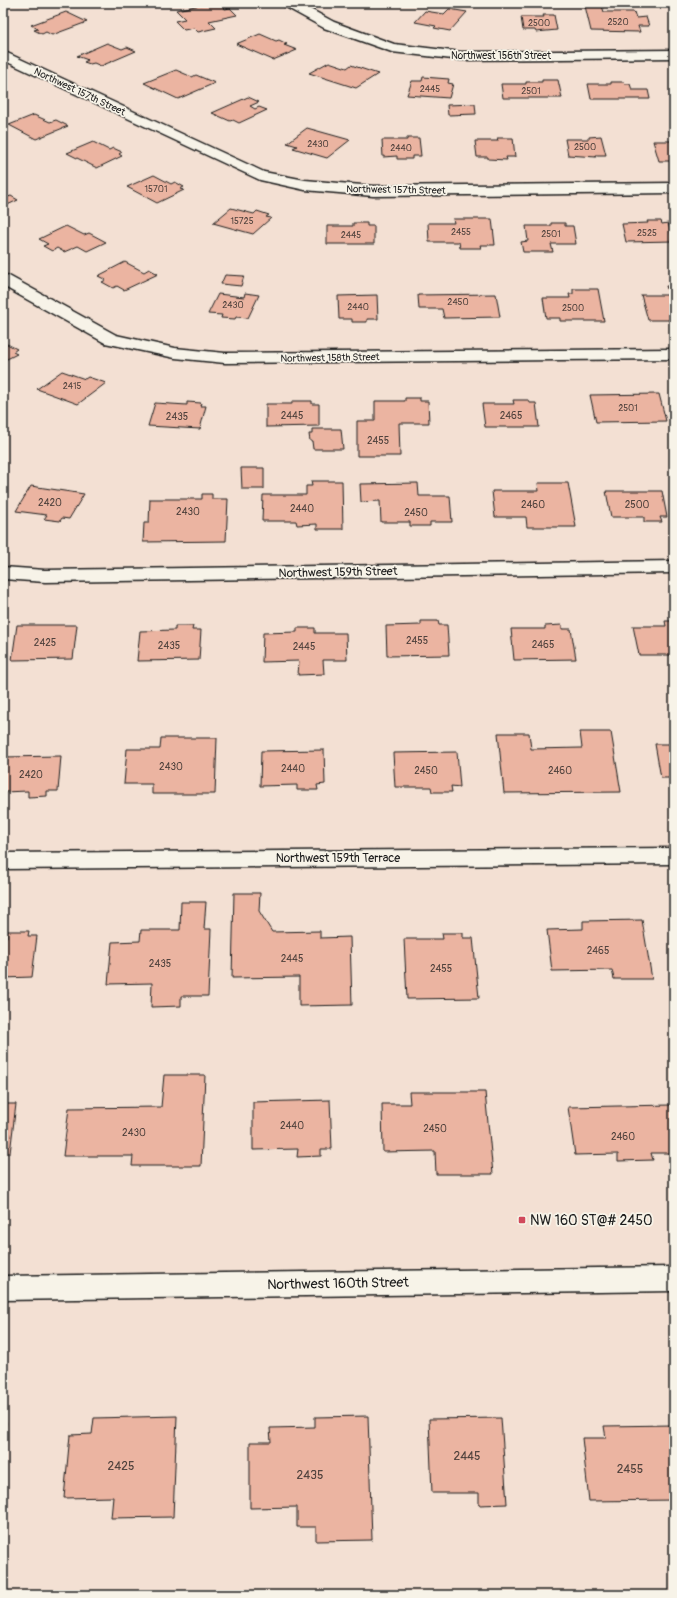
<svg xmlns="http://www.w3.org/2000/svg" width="677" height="1598" font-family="Pangolin,sans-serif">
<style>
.building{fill:#ebb4a1;stroke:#1c1c1c}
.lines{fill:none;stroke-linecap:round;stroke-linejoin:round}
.minor-casing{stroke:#1c1c1c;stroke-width:3}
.minor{fill:#f7f3e8;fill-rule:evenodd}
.poi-dot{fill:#d1495b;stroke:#f7f3e8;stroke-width:1.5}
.labels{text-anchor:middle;stroke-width:3.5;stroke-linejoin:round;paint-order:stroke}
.far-number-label{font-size:9px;fill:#50423d}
.far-street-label{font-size:10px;fill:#1c1c1c;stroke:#f7f3e8}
.number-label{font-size:10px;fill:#50423d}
.street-label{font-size:12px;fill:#1c1c1c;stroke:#f7f3e8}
.near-number-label{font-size:12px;fill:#50423d}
.near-poi-label{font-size:14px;fill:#1c1c1c;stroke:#f7f3e8;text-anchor:start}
.near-street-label{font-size:14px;fill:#1c1c1c;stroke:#f7f3e8}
</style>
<rect width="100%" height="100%" fill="#f3e0d3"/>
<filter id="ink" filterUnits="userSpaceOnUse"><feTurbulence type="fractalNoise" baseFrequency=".025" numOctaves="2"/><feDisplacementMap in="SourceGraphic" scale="8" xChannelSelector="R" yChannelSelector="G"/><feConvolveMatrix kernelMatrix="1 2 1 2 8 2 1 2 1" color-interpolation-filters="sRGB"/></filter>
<g filter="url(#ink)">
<!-- building -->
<g class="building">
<rect x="115" y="3" width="17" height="3"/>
<path d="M 210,3 L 219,3 L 225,9 L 230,8 L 237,15 L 209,21 L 216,28 L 198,32 L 194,28 L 184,30 L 175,21 L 185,19 L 176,10 Z"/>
<path d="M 585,6 L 602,6 L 604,12 L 634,12 L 636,18 L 646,17 L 649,26 L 638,26 L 640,32 L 591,31 Z"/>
<path d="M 449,9 L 467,12 L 450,31 L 434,28 L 436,26 L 415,22 L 425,11 L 444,14 Z"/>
<path d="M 66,12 L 87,22 L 52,35 L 46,32 L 42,34 L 34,30 L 38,29 L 31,25 Z"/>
<path d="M 543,15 L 554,15 L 557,30 L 536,32 L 535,30 L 523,30 L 521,17 L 544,17 Z"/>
<path d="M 260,34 L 276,41 L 279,40 L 287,44 L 284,45 L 297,50 L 273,60 L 236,44 Z"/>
<path d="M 107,43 L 122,49 L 127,47 L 136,51 L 101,66 L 94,63 L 90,64 L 84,62 L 88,60 L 77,56 Z"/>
<path d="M 329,62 L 347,68 L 351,65 L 378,74 L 356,88 L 309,73 Z"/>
<path d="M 176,70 L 192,77 L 196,75 L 215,83 L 178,99 L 144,83 Z"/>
<path d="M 423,77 L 449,79 L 448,83 L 453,84 L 449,98 L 407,95 L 412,81 L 422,81 Z"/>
<path d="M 542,80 L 558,80 L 562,98 L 503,98 L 501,84 L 526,84 L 526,82 L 542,82 Z"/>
<path d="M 611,82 L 624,82 L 625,84 L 630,84 L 632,90 L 648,90 L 650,99 L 591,99 L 588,84 L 611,84 Z"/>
<path d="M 248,97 L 259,102 L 250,106 L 255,109 L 259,107 L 267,110 L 239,123 L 233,120 L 230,121 L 212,113 Z"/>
<path d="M 475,104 L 476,114 L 448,115 L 447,105 Z"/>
<path d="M 34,115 L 50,122 L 56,120 L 68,126 L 36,139 L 9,125 Z"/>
<path d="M 307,128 L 350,140 L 327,158 L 293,148 L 297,146 L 287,143 Z"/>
<path d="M 601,136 L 606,155 L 595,155 L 596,157 L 568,155 L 565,139 L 589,139 L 589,137 Z"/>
<path d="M 407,138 L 419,138 L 421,156 L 412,156 L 412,159 L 397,159 L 397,156 L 383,157 L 382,140 L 407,140 Z"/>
<path d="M 497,138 L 513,138 L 515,157 L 506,157 L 507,160 L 488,159 L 488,157 L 477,157 L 475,141 L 498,141 Z"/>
<path d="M 653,141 L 674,141 L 674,161 L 659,161 Z"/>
<path d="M 93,142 L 109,150 L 113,148 L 122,152 L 119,154 L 122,156 L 97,168 L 67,153 Z"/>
<path d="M 154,175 L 171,184 L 175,182 L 184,187 L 180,189 L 184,190 L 157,203 L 127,187 Z"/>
<path d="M 11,196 L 18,200 L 3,207 L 3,197 L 5,198 Z"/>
<path d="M 231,208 L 254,214 L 257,211 L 269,215 L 266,217 L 271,218 L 253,234 L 213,223 Z"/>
<path d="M 453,219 L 492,219 L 495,245 L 480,245 L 481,248 L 460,248 L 459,242 L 429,242 L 428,223 L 454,223 Z"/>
<path d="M 647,221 L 661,221 L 662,224 L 668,223 L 673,241 L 626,242 L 622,224 L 648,223 Z"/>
<path d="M 353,223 L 367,223 L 367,226 L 374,226 L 374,244 L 327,244 L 327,226 L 353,226 Z"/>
<path d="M 551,223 L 565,223 L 565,226 L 573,226 L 576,244 L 551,244 L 553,252 L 523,252 L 521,242 L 528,241 L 526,226 L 551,226 Z"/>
<path d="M 66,226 L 84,235 L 89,233 L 106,242 L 87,251 L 78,246 L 64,252 L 57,248 L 52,251 L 43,246 L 48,244 L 39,239 Z"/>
<path d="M 125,262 L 144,272 L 149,269 L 158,274 L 124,290 L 117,286 L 113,288 L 102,282 L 106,280 L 98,276 Z"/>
<path d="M 225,275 L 244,276 L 241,286 L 221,284 Z"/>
<path d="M 666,286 L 674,286 L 674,320 L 648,320 L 641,295 L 669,295 Z"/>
<path d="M 573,289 L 598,289 L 604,321 L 560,321 L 560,318 L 546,318 L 543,298 L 570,298 L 569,294 L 573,294 Z"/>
<path d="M 245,293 L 259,295 L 248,318 L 236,317 L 235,319 L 221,318 L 222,315 L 208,314 L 218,294 L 244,297 Z"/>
<path d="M 496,294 L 500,317 L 444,318 L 442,309 L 419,309 L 418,295 Z"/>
<path d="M 377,295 L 378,319 L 367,319 L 367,322 L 352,322 L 352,319 L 339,319 L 338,296 Z"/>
<path d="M 7,344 L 17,349 L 13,352 L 17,354 L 3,361 L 3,346 Z"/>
<path d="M 62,371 L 85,379 L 88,377 L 106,383 L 78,404 L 37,389 Z"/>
<path d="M 659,394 L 666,421 L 596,422 L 590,395 Z"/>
<path d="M 405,398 L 420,398 L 420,401 L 428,401 L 429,423 L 399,423 L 400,456 L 357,456 L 357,421 L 375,421 L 375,401 L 405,401 Z"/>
<path d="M 513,400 L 529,400 L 530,403 L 536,403 L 539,427 L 485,427 L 482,404 L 514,404 Z"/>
<path d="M 292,401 L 312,401 L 312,404 L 319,404 L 319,426 L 266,427 L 266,404 L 292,404 Z"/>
<path d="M 187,402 L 201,403 L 200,406 L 206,406 L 200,429 L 148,426 L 155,403 L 187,405 Z"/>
<path d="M 312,429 L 341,429 L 343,449 L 313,449 L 312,441 L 310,441 L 309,434 L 312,434 Z"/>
<path d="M 241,468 L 264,468 L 264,489 L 242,489 Z"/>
<path d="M 311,481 L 342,481 L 343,529 L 317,529 L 317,524 L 297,525 L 296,521 L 262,521 L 263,495 L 306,495 L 306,486 L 312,486 Z"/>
<path d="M 418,483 L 419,496 L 450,496 L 452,522 L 430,522 L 430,526 L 410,526 L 410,522 L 381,522 L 380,501 L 361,502 L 360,484 Z"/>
<path d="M 538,483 L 568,483 L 576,527 L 527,527 L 526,517 L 495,517 L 492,491 L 539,491 Z"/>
<path d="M 31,486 L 84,494 L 69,519 L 62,518 L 60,521 L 44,519 L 47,515 L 16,511 Z"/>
<path d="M 606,491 L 662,491 L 667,517 L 660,517 L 662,522 L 644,522 L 644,517 L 611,517 Z"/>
<path d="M 202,494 L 212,494 L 212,499 L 228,499 L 226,541 L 143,542 L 144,523 L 149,523 L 150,499 L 202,499 Z"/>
<path d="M 421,621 L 438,621 L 439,625 L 447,625 L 449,655 L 387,656 L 386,626 L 421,625 Z"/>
<path d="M 665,621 L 674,621 L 674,655 L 639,655 L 633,626 L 666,626 Z"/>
<path d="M 17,625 L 77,625 L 73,659 L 12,660 Z"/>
<path d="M 562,625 L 562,629 L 571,629 L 576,659 L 514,660 L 511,629 L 545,629 L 545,626 Z"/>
<path d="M 175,626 L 193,626 L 192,630 L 201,630 L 199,660 L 137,661 L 140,631 L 175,630 Z"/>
<path d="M 297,628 L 315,628 L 315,633 L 346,633 L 347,660 L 323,660 L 324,674 L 298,675 L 299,661 L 262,662 L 263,633 L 297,632 Z"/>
<path d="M 580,732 L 611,732 L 621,792 L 504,793 L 498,733 L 529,733 L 531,749 L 582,748 Z"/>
<path d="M 161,738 L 217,738 L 215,794 L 152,794 L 152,784 L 124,784 L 127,749 L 160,749 Z"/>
<path d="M 655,744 L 674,744 L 674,778 L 661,778 Z"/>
<path d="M 324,750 L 325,784 L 317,785 L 318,790 L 297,790 L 297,785 L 260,786 L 261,751 Z"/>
<path d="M 457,752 L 460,787 L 451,786 L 452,792 L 432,792 L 431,787 L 395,787 L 393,753 Z"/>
<path d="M 61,756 L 58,791 L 47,791 L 47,796 L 28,797 L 28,791 L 3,792 L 3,757 Z"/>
<path d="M 234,893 L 260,893 L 259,911 L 272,932 L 320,931 L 320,938 L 350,937 L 352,1005 L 299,1006 L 299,977 L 232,978 Z"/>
<path d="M 181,902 L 206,902 L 204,929 L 211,929 L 208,996 L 181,996 L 181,1006 L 151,1007 L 152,983 L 108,984 L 112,942 L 140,941 L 141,930 L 180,930 Z"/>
<path d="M 642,920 L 652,979 L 614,979 L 612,970 L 552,971 L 547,930 L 583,929 L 583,921 Z"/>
<path d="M 7,931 L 29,931 L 28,936 L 37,936 L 32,977 L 3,978 L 3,937 L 7,937 Z"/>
<path d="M 442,933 L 463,933 L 463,938 L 473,938 L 479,998 L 407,999 L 404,939 L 443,939 Z"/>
<path d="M 164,1075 L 205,1075 L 201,1166 L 132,1166 L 133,1156 L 63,1156 L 69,1108 L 161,1107 Z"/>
<path d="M 409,1092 L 485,1092 L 493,1174 L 436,1174 L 435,1151 L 383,1152 L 382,1104 L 410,1104 Z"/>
<path d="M 330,1100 L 332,1149 L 321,1149 L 321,1156 L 297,1157 L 298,1149 L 253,1150 L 253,1102 Z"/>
<path d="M 3,1104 L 16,1104 L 10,1153 L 3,1153 Z"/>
<path d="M 671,1105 L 674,1120 L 674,1153 L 651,1153 L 653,1160 L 618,1161 L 618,1154 L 575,1155 L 568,1107 Z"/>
<path d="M 177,1416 L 173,1517 L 111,1518 L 113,1497 L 64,1498 L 70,1435 L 92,1434 L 94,1418 Z"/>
<path d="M 368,1416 L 372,1540 L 316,1541 L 316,1527 L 297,1527 L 297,1507 L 250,1508 L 250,1442 L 271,1442 L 270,1428 L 315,1427 L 315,1417 Z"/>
<path d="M 501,1418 L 507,1504 L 479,1505 L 479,1493 L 432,1493 L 429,1419 Z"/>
<path d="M 3,1422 L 6,1422 L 3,1454 Z"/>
<path d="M 674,1425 L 674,1500 L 589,1501 L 582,1438 L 606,1438 L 604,1426 Z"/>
</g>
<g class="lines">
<defs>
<g id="minor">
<path d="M 282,3 L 299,3 L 334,22 L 394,44 L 461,52 L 674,50 L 674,58 L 461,60 L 392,52 L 324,28 L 284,6 Z"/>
<path d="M 3,51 L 264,172 L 305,180 L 373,186 L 674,183 L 674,193 L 373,196 L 305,190 L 260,180 L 3,60 Z"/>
<path d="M 3,274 L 9,276 L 116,335 L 175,348 L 225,353 L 674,349 L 674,359 L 225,363 L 175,358 L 105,343 L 3,286 Z"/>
<path d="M 674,561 L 674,573 L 45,582 L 3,579 L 3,567 L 45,570 Z"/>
<path d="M 674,848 L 674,864 L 3,869 L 3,853 Z"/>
<path d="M 674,1267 L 674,1291 L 3,1300 L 3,1276 Z"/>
</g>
</defs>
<!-- minor casing -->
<use href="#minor" class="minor-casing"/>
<!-- minor -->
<use href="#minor" class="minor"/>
</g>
</g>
<!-- markers -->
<rect class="poi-dot" x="518" y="1216" width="8" height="8" rx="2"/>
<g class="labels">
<!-- far-number labels -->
<g class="far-number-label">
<text x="618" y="25">2520</text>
<text x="539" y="26">2500</text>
<text x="430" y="92">2445</text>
<text x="531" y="94">2501</text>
<text x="318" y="147">2430</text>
<text x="585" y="150">2500</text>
<text x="401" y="151">2440</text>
<text x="156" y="192">15701</text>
<text x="242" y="224">15725</text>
<text x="461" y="235">2455</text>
<text x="647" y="236">2525</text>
<text x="551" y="237">2501</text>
<text x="351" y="238">2445</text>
<text x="458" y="305">2450</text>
<text x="233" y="308">2430</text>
<text x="358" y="310">2440</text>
<text x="573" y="311">2500</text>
<text x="72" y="389">2415</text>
<text x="628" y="411">2501</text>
</g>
<!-- far-street labels -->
<g class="far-street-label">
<text x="501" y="59">Northwest 156th Street</text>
<text transform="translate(80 91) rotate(25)" y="4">Northwest 157th Street</text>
<text transform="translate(396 189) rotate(1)" y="4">Northwest 157th Street</text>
<text transform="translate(330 357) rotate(-1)" y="4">Northwest 158th Street</text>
</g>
<!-- number labels -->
<g class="number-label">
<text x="292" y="419">2445</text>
<text x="511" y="419">2465</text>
<text x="177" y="420">2435</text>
<text x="378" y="444">2455</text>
<text x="50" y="506">2420</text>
<text x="533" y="508">2460</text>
<text x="637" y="508">2500</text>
<text x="302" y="512">2440</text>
<text x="188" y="515">2430</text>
<text x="416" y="516">2450</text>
<text x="417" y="644">2455</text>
<text x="45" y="646">2425</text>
<text x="543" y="648">2465</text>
<text x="169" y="649">2435</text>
<text x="304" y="650">2445</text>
<text x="171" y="770">2430</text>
<text x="293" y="772">2440</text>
<text x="426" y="774">2450</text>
<text x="560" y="774">2460</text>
<text x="31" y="778">2420</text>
<text x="598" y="954">2465</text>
<text x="292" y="962">2445</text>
<text x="160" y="967">2435</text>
<text x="441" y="972">2455</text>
<text x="292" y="1129">2440</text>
<text x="435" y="1132">2450</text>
<text x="134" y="1136">2430</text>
<text x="623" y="1140">2460</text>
</g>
<!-- street labels -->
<g class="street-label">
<text transform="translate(338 572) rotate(-1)" y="4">Northwest 159th Street</text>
<text x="338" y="862">Northwest 159th Terrace</text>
</g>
<!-- near-number labels -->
<g class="near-number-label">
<text x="467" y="1460">2445</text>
<text x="121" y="1470">2425</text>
<text x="630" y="1473">2455</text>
<text x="310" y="1479">2435</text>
</g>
<!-- near-poi labels -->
<g class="near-poi-label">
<text x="530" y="1225">NW 160 ST@# 2450</text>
</g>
<!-- near-street labels -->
<g class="near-street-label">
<text transform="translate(338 1283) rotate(-1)" y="5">Northwest 160th Street</text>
</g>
</g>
<!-- margin -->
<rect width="677" height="1598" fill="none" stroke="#f7f3e8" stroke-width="16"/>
<rect x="8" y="8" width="661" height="1582" fill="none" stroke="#1c1c1c" stroke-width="1.5" filter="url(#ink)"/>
</svg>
